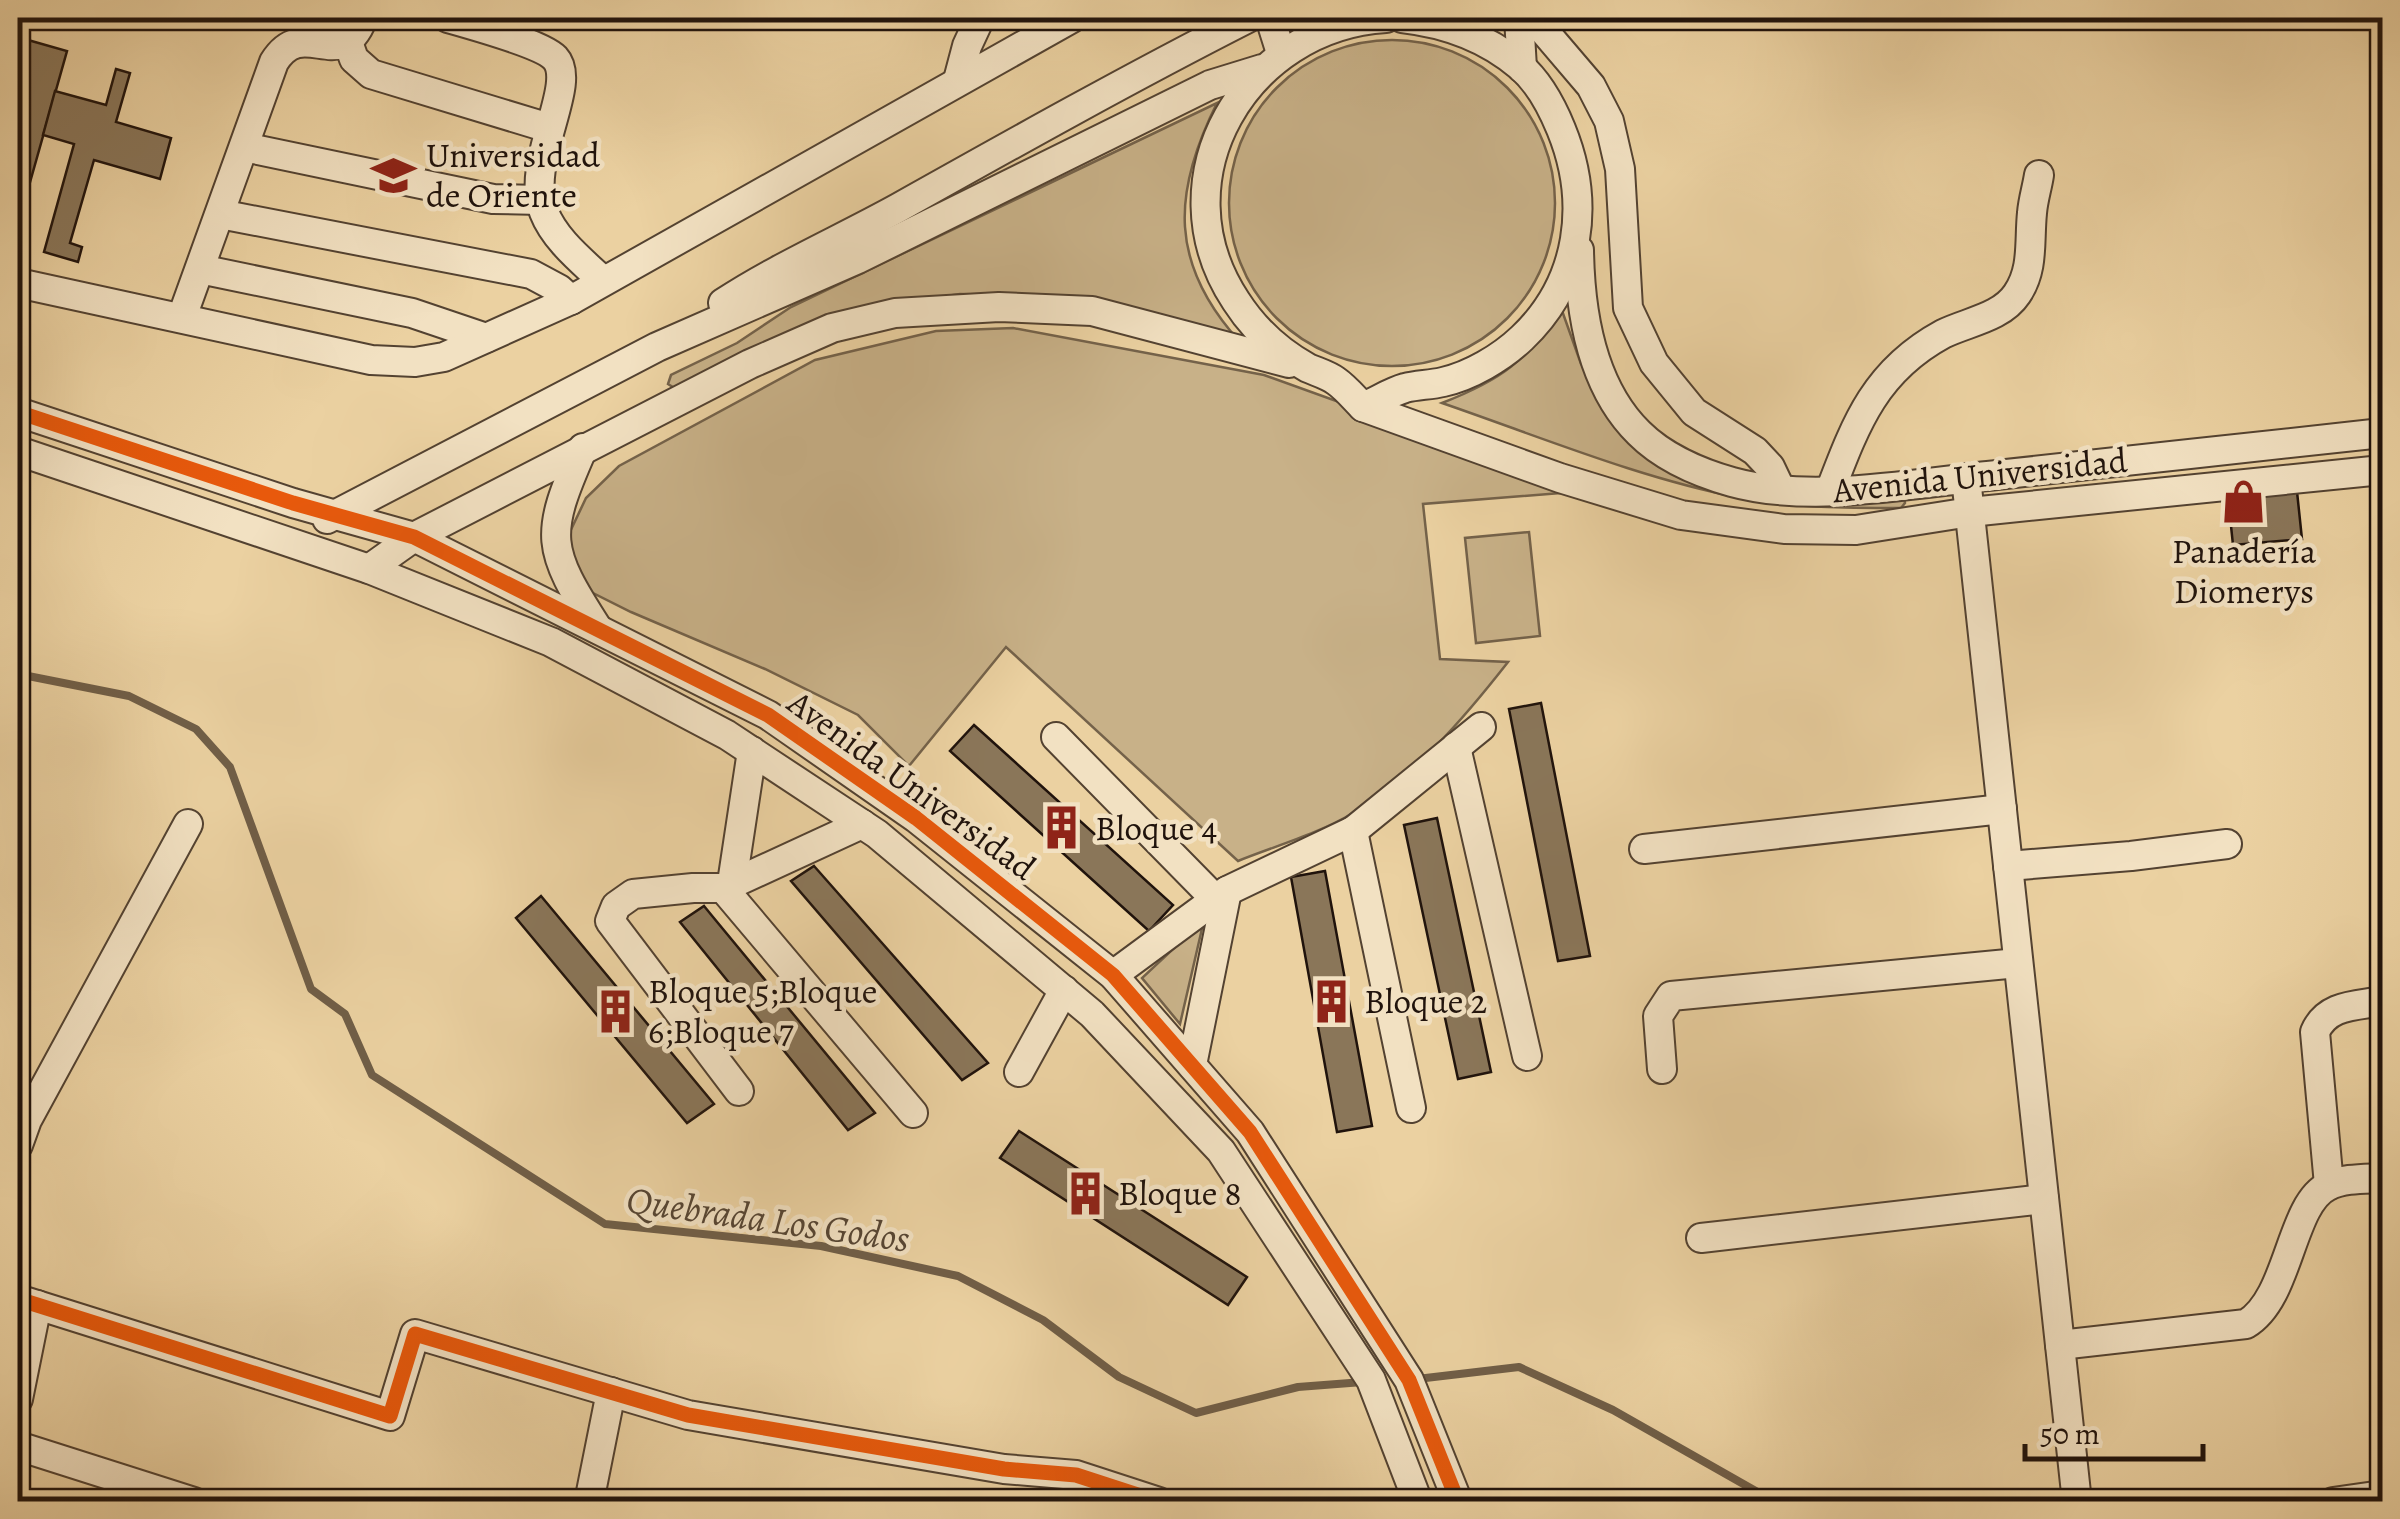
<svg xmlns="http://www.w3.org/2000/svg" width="2400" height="1519" font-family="Alegreya,serif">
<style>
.green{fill:#c8b188;stroke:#74624a;stroke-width:2.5}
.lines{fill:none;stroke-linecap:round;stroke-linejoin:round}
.stream{stroke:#705e47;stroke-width:8}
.building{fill:#8a7659;stroke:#20130c;stroke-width:2.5}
.minor-casing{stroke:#534231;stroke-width:32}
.minor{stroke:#f2e1c2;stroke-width:28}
.cycleway-casing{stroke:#f2e1c2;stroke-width:21}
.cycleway{stroke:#e8590c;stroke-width:15}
.labels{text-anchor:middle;stroke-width:9;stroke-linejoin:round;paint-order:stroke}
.poi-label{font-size:35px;fill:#20130c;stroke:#f2e1c2;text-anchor:start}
.street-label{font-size:35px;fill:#20130c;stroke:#f2e1c2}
.water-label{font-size:38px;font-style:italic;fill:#564533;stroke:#f2e1c2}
</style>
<rect width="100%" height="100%" fill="#ebd1a1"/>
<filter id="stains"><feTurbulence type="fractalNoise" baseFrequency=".002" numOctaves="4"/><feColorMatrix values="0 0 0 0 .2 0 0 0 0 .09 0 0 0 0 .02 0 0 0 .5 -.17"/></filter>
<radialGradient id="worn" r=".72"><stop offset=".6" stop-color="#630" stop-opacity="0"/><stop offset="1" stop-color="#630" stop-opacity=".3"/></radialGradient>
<!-- green -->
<g class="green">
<circle cx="1392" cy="203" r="163"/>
<path d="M 1217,103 C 1172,193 1169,264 1240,342 L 1053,296 L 960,294 L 886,305 L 676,389 L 668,384 L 671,375 L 737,343 L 791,307 Z"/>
<path d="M 1560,305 L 1581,364 L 1605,398 L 1636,431 L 1747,483 L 1904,498 L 1905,503 L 1901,508 C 1847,508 1795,508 1741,498 C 1639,478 1541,437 1442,403 C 1501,380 1529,361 1560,305 Z"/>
<path d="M 1013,328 L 1264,375 L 1586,491 L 1423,504 L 1440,659 L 1508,662 C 1465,717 1414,777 1353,813 C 1318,834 1275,846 1238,861 L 1006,647 L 909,766 L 858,715 L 765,669 L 631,612 L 591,592 L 569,571 L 568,536 L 586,498 L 619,466 L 815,360 L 936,331 Z"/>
<path d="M 1529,532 L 1540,636 L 1476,643 L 1465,538 Z"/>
<path d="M 1204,920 L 1180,1024 L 1142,978 Z"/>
</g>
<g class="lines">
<!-- stream -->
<g class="stream">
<path d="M 18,674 L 129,696 L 196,729 L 230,767 L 311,989 L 345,1014 L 372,1075 L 605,1224 L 821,1246 L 958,1276 L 1043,1320 L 1119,1377 L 1196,1413 L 1298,1387 L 1363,1382"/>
<path d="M 1417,1379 L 1519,1367 L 1613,1410 L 1761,1494 L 1767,1502"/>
</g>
</g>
<!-- building -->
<g class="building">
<path d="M 28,40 L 67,51 L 25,200 L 18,198 L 18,76 Z"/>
<path d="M 116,69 L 130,73 L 116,122 L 171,138 L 160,179 L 94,160 L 70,243 L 82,247 L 78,262 L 44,252 L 74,144 L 43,135 L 55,91 L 106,105 Z"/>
<path d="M 2296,482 L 2302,539 L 2233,545 L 2227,488 Z"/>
<path d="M 1541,703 L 1590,956 L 1558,961 L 1509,709 Z"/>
<path d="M 974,725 L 1173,905 L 1149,931 L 950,751 Z"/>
<path d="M 1437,818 L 1491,1072 L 1458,1079 L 1404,825 Z"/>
<path d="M 814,866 L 988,1063 L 962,1080 L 791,881 Z"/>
<path d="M 1325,871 L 1372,1126 L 1337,1132 L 1291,877 Z"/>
<path d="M 541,896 L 546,902 L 714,1104 L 687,1123 L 516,918 Z"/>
<path d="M 704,906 L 713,917 L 875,1113 L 848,1130 L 680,922 Z"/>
<path d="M 1019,1131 L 1247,1277 L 1228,1305 L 1000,1158 Z"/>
</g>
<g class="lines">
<defs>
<g id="minor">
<path d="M 448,18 C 469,24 542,44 555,58 C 579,84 524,162 544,212 C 555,240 582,261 603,281"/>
<path d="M 1270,18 L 1281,53"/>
<path d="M 1386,18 C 1246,26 1155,179 1236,301 C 1254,329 1279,352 1308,368 C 1317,372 1328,375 1336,381 C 1346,388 1354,398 1363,407 C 1377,401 1391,392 1405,388 C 1417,385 1430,385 1443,382 C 1470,376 1501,358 1522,338 C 1581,282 1591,202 1561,129 C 1552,107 1539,82 1520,66 C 1486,37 1446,23 1402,18"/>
<path d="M 1519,18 L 1522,68"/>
<path d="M 1533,18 L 1591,86 L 1609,121 L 1620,169 L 1628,308 L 1654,363 L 1694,412 L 1755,451 L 1770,467 L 1780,488"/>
<path d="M 348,42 L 354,59 L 371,74 L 549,128"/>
<path d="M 958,80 L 967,46 L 980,18"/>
<path d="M 244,147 L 493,199 L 541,200"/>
<path d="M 220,214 L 531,274 L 559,289 L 571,300"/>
<path d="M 1579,250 C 1580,313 1591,386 1639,433 C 1663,457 1700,473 1732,482 C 1811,504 1916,483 1997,475 C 2125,461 2254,447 2382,433"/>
<path d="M 200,269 L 412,313 L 486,338"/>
<path d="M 18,283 L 371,360 L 415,362 L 444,357 L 571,300 L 1072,18"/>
<path d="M 723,303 C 778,267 840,240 898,208 C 1014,143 1130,78 1248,18"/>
<path d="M 182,317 L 274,62 C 304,14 340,77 363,18"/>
<path d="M 1363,407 L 1560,478 L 1681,515 L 1784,529 L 1856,530 L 1970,512 L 2382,470"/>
<path d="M 18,412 L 293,503 L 414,537 L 768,715 L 916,818 L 1113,975 L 1250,1132 L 1409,1380 L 1458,1502"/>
<path d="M 583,448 C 544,536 546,548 598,629"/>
<path d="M 18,451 L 369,569 L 551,642 L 727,735 L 877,834 L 1092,1014 L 1221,1151 L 1371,1380 L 1418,1502"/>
<path d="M 1966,478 L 2077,1502"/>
<path d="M 1830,491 C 1856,423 1875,371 1943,334 C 1967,322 2001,318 2017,294 C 2034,269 2029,242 2032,213 C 2033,200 2037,188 2039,175"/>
<path d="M 327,519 L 657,347 L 858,259 L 1210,85 L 1262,69"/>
<path d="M 369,569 L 414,537 L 750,364 L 832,328 L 895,313 L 999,307 L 1092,311 L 1289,363"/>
<path d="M 1056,737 L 1223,907"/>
<path d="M 1456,747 L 1527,1056"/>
<path d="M 1353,831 L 1411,1108"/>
<path d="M 1644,849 L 2002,809"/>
<path d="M 2008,866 L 2131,856 L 2227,844"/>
<path d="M 732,883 L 752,751"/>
<path d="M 723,888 L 913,1113"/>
<path d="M 1113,975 L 1227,891 L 1353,831 L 1481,727"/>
<path d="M 1192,1065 L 1227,891"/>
<path d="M 1662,1069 L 1658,1016 L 1671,996 L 2018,963"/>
<path d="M 1019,1072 L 1064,990"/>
<path d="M 739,1091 L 610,921 L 616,906 L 633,894 L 693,888 L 723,888 L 862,824"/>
<path d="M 18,1145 L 27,1120 L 188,824"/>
<path d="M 2329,1185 L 2315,1032 C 2327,1004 2356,1006 2382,1001"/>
<path d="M 1701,1238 L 2044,1199"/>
<path d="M 18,1299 L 390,1416 L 415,1334 L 688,1415 L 1004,1469 L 1076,1475 L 1159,1502"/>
<path d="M 2060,1345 L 2246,1324 C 2290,1298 2290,1204 2328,1186 C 2344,1178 2365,1179 2382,1178"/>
<path d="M 18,1399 L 37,1305"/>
<path d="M 18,1446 L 194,1502"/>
<path d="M 589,1502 L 611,1392"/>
<path d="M 2333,1502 L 2382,1495"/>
</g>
</defs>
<!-- minor casing -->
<use href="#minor" class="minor-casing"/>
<!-- minor -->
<use href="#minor" class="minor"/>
<defs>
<g id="cycleway">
<path d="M 18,412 L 293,503 L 414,537 L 768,715 L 916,818 L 1113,975 L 1250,1132 L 1409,1380 L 1458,1502"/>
<path d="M 18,1299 L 390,1416 L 415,1334 L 688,1415 L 1004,1469 L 1076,1475 L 1159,1502"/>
</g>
</defs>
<!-- cycleway casing -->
<use href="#cycleway" class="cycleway-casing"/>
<!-- cycleway -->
<use href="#cycleway" class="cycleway"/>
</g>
<!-- icons -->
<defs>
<symbol id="university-bare" viewBox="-9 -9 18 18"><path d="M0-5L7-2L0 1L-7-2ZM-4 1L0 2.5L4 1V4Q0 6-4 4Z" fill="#8f2418" stroke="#f2e1c2" stroke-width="2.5" paint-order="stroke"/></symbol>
<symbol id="shop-bare" viewBox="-9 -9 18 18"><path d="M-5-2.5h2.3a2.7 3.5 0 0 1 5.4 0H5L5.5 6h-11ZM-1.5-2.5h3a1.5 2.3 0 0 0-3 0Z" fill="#8f2418" stroke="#f2e1c2" stroke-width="2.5" paint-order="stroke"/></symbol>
<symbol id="building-bare" viewBox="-9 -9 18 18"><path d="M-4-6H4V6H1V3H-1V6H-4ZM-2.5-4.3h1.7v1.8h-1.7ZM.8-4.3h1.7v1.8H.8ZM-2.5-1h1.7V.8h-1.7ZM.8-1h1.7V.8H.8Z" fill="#8f2418" stroke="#f2e1c2" stroke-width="2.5" paint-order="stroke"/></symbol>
</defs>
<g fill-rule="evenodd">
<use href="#university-bare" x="362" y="144" width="63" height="63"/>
<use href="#shop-bare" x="2212" y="470" width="63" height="63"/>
<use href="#building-bare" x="1030" y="796" width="63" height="63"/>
<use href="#building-bare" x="1300" y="970" width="63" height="63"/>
<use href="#building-bare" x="584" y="980" width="63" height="63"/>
<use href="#building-bare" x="1054" y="1162" width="63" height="63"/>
</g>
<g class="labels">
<!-- poi labels -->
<g class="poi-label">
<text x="426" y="167">Universidad<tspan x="426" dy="40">de Oriente</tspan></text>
<text x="2244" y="563" text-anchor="middle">Panadería<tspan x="2244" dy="40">Diomerys</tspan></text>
<text x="1095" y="840">Bloque 4</text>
<text x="648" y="1003">Bloque 5;Bloque<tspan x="648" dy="40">6;Bloque 7</tspan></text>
<text x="1364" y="1013">Bloque 2</text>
<text x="1118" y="1205">Bloque 8</text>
</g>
<!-- street labels -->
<g class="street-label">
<text transform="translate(1980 475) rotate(-6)" y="12">Avenida Universidad</text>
<text transform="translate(912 785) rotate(36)" y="12">Avenida Universidad</text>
</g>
<!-- water labels -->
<g class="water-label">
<text transform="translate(768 1219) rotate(8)" y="13">Quebrada Los Godos</text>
</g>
</g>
<!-- margin -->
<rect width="2400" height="1519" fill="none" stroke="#ebd1a1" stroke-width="60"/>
<rect x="20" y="20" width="2360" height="1479" fill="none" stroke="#20130c" stroke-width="5"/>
<rect x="30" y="30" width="2340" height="1459" fill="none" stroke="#20130c" stroke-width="2.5"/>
<!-- scale -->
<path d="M2025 1444v15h178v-15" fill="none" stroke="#20130c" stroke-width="5"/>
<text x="2040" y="1444" font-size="30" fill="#20130c" stroke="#f2e1c2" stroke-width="8" paint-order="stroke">50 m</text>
<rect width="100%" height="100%" filter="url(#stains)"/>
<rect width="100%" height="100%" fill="url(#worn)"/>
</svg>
